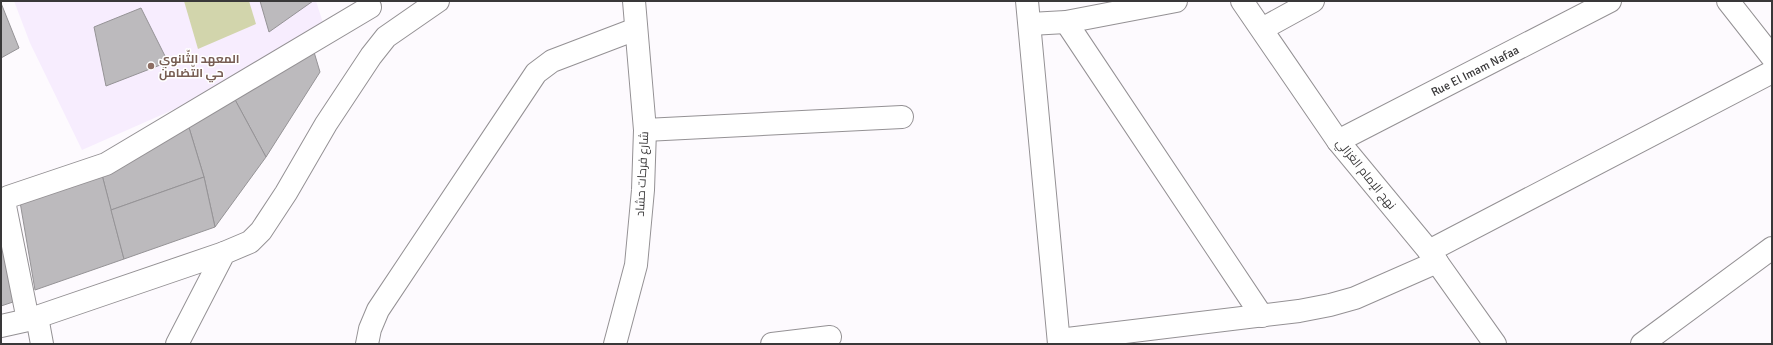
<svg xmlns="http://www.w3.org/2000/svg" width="1773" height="345" font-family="Signika,Cairo,sans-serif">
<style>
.education{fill:#f7edfe}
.green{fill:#d2d5ac}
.building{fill:#bcbabd;stroke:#959396}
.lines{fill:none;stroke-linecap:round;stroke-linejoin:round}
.minor-casing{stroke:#949194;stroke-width:24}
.minor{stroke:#fff;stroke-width:22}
.education-dot{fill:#8d6e63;stroke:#fff;stroke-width:1.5}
.labels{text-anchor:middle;stroke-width:3;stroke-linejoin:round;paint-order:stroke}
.education-label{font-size:12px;font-weight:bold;fill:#785e54;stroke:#fff;text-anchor:start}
.street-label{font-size:12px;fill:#393839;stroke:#fff}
</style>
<rect width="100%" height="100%" fill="#fdfafe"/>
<!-- education -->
<path class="education" d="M 14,1 L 316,1 L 325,29 L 220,89 L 82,150 L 30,43 Z"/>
<!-- green -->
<path class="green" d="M 184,1 L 249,1 L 256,24 L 198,49 Z"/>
<!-- building -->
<g class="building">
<path d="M 260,1 L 313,1 L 269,32 Z"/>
<path d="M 1,3 L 19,48 L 1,58 Z"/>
<path d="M 141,8 L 168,62 L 106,86 L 94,27 Z"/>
<path d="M 314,52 L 320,72 L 266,157 L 233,96 Z"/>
<path d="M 233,96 L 266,157 L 215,227 L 204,177 L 187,121 Z"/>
<path d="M 187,121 L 204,177 L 111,210 L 101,171 Z"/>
<path d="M 101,171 L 124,259 L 35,290 L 19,196 Z"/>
<path d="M 204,177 L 215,227 L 124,259 L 111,210 Z"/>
<path d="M 1,208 L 19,300 L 1,306 Z"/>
</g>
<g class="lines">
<defs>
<g id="minor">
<path d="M 1027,1 L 1059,344"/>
<path d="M 1242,1 L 1338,141 L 1429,251 L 1495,344"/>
<path d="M 1728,1 L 1772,57"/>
<path d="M 1066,22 L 1262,316"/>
<path d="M 1030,24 L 1066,22 L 1176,1"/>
<path d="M 1262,29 L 1313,1"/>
<path d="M 645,130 L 902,117"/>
<path d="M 1338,141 L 1610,1"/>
<path d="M 1429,251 L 1772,72"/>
<path d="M 37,317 L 42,344"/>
<path d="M 28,320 L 5,206 L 8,197 L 106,164 L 370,7"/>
<path d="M 1,326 L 28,320 L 224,253"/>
<path d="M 1059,340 L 1299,311 L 1330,305 L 1355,298 L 1437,262"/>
<path d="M 177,344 L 224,253 L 250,242 L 261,231 L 286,193 L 326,124 L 371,56 L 386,37 L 438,1"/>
<path d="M 367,344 L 370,329 L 378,310 L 536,73 L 552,61 L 636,29"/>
<path d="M 615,344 L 636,265 L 643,190 L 645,130 L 634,1"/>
<path d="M 772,344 L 830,337"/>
<path d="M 1642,344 L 1772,248"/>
</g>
</defs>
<!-- minor casing -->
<use href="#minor" class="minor-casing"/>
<!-- minor -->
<use href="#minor" class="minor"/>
</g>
<!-- markers -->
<circle class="education-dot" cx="151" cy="66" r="4"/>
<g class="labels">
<!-- education labels -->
<g class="education-label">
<text x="159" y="63">المعهد الثّانوي<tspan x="159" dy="14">حي التّضامن</tspan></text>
</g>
<!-- street labels -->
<g class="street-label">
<text transform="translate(1475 71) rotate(-27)" y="4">Rue El Imam Nafaa</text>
<text transform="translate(642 174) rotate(-87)" y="4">شارع فرحات حشاد</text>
<text transform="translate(1366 174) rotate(51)" y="4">نهج الإمام الغزالي</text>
</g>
</g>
<!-- border -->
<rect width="1773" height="345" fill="none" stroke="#393839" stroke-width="4"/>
</svg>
